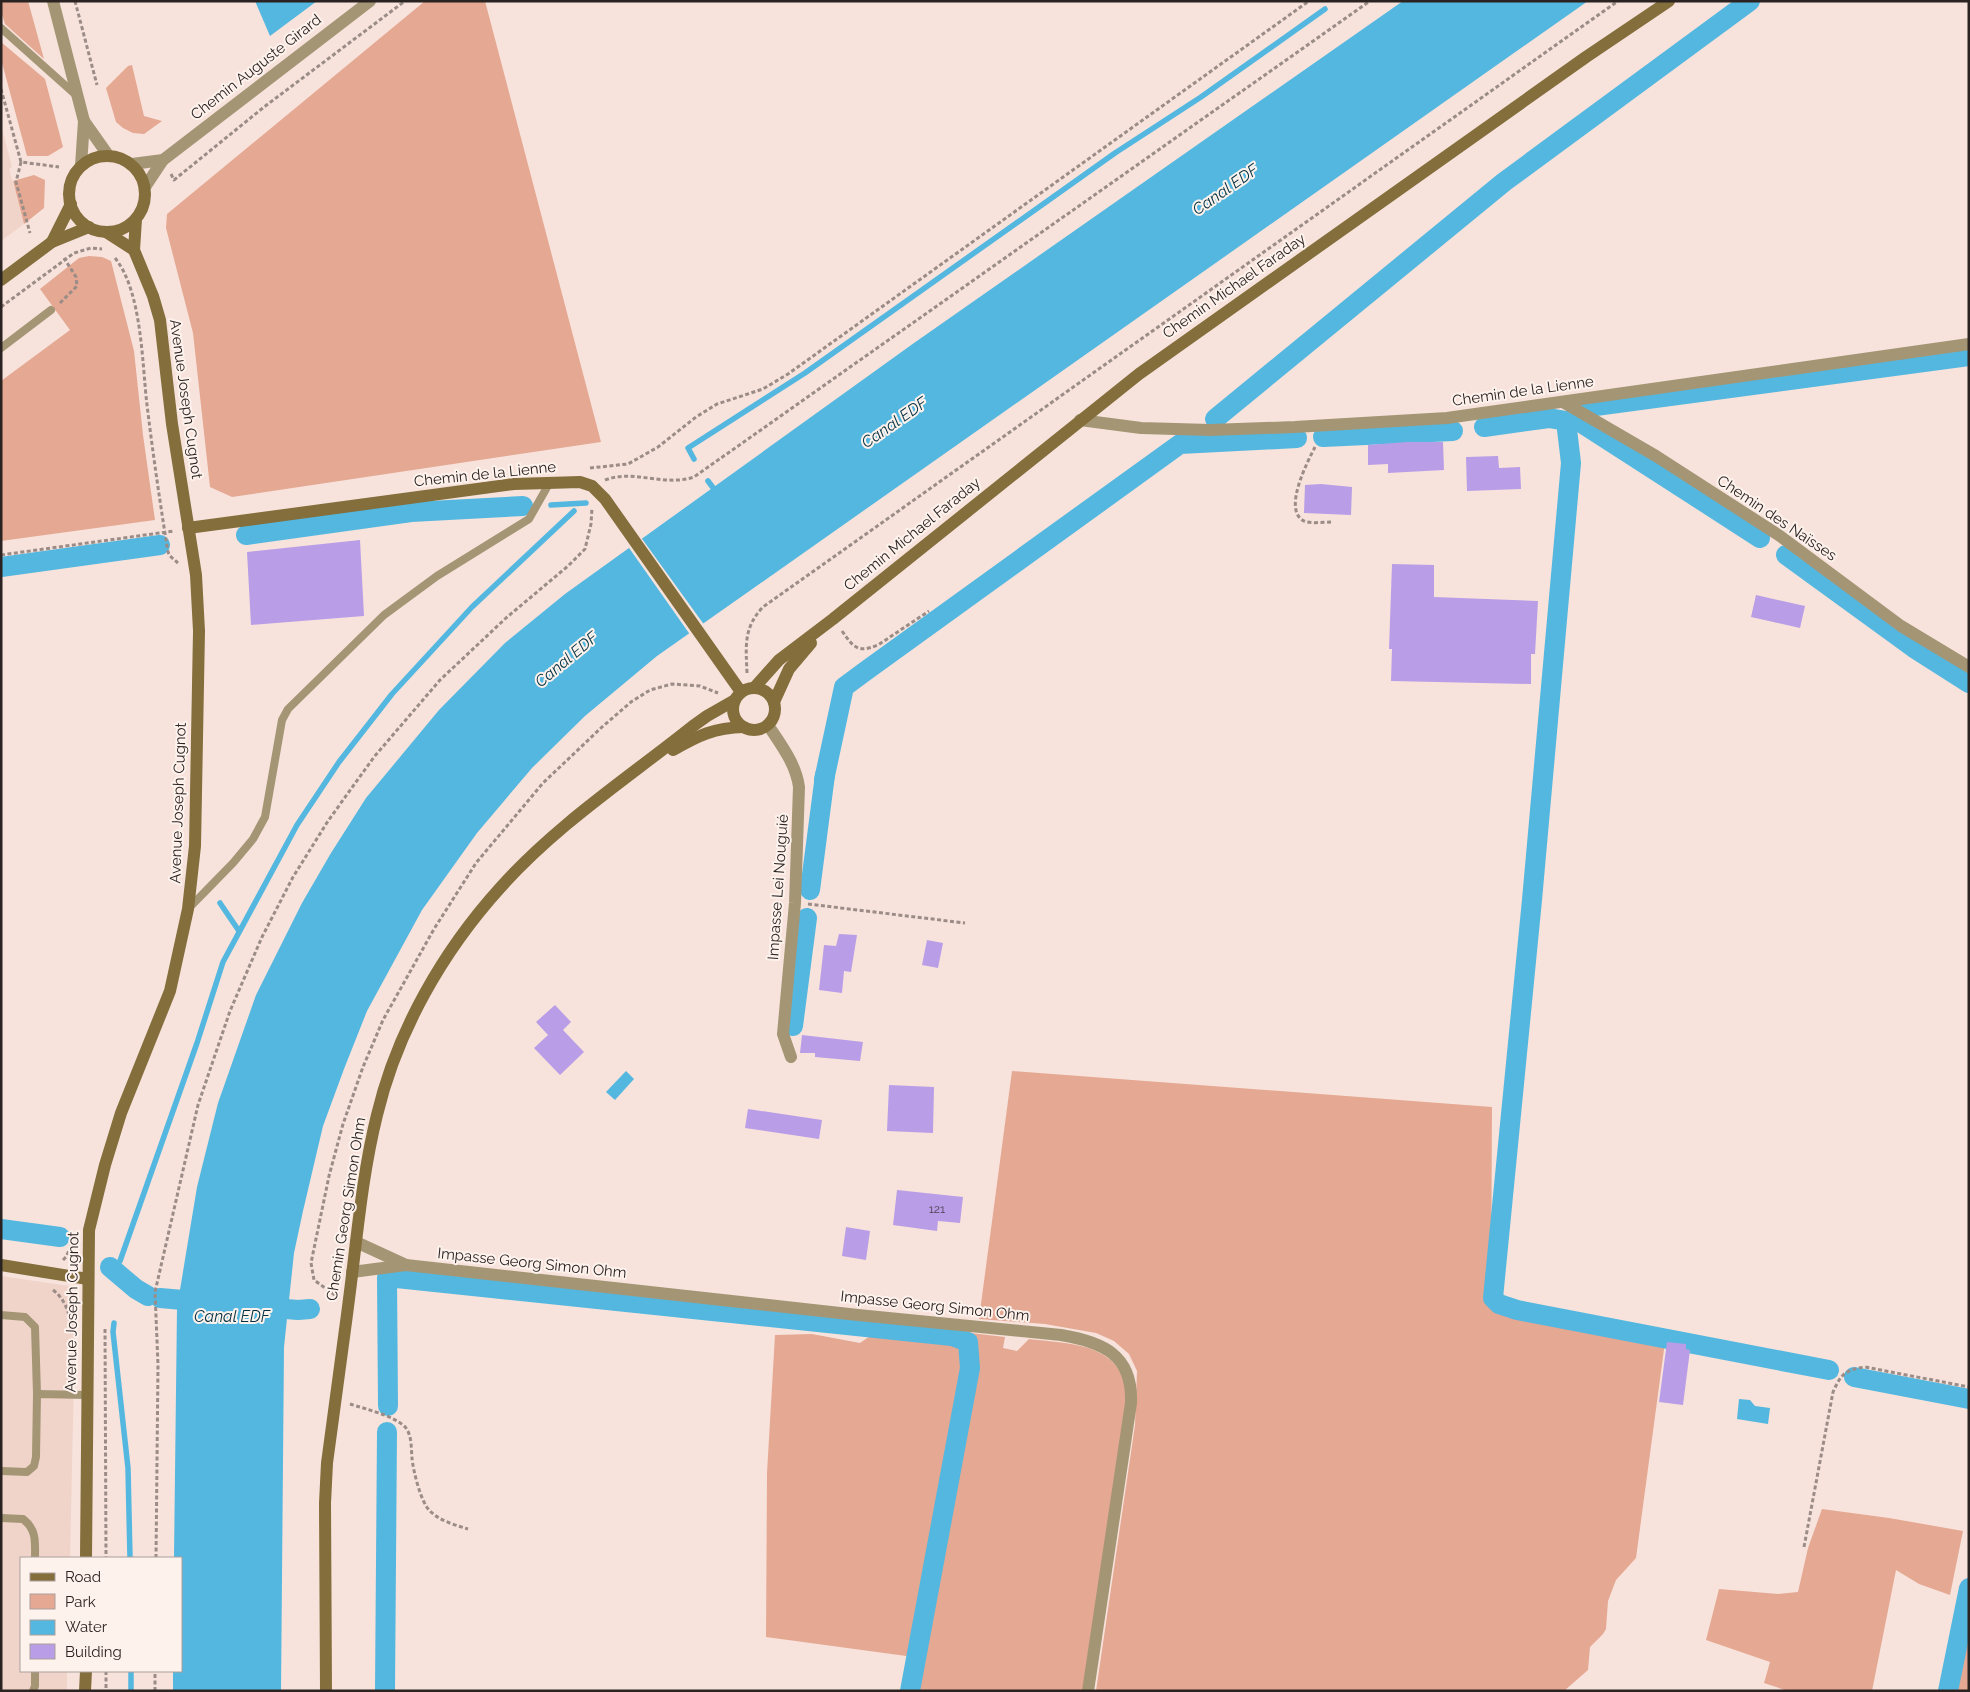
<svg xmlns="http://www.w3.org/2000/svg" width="1970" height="1692" font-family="Raleway,sans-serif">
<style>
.built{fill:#f0d4ca}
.green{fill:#e5a892}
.water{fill:#54b7df}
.pier{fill:#f7e3dc}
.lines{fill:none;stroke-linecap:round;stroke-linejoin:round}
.stream{stroke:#54b7df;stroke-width:5.5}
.canal{stroke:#54b7df;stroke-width:20}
.building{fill:#b99de7}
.path{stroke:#9b8c87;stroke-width:3;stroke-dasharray:4 2.5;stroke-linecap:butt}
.lane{stroke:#a49675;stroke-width:8}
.street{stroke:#a49675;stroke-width:12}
.secondary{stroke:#836e3c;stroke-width:12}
.labels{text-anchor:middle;stroke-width:4;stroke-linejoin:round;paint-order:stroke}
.number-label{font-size:12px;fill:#4e4252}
.street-label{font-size:15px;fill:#2b2321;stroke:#fef2ed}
.water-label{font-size:16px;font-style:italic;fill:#033243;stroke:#fef2ed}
</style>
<rect width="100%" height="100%" fill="#f7e3dc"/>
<!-- built -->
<g class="built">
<path d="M 1,125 L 12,167 L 9,169 L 24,224 L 1,241 Z"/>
<path d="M 1,1276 L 76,1287 L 70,1558 L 21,1558 L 21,1671 L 67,1671 L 67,1691 L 1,1691 Z"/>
</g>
<!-- green -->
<g class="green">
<path d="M 1,1 L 28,1 L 44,59 L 5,24 L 1,11 Z"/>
<path d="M 425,1 L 485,1 L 601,442 L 232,497 L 210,487 L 193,333 L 166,228 L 167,214 Z"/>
<path d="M 1,42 L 45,79 L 63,147 L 48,156 L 27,156 L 1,59 Z"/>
<path d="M 132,65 L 144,116 L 162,121 L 144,134 L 133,133 L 123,128 L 116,122 L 106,88 L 128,66 Z"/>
<path d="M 34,175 L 45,180 L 44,208 L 24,224 L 13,181 Z"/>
<path d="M 89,256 L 102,257 L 111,261 L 134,351 L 143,435 L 155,520 L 1,541 L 1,381 L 70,330 L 40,289 L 79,258 Z"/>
<path d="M 1012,1071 L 1492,1107 L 1491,1298 L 1665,1342 L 1636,1558 L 1616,1580 L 1608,1601 L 1606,1629 L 1603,1634 L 1590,1647 L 1588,1670 L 1564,1691 L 1096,1691 L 1135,1425 L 1137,1371 L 1129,1354 L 1114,1341 L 1096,1333 L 1045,1324 L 979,1319 Z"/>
<path d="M 883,1327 L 953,1331 L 1005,1337 L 1003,1348 L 1017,1351 L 1029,1339 C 1060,1343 1108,1342 1122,1376 C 1125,1383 1126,1392 1127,1399 L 1083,1691 L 916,1691 L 921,1658 L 766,1637 L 767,1473 L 775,1335 L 812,1334 L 860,1343 Z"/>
<path d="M 1822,1509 L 1889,1518 L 1963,1531 L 1950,1595 L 1919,1584 L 1896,1570 L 1872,1691 L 1788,1691 L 1764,1683 L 1770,1662 L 1706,1640 L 1719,1589 L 1778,1594 L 1798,1592 L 1808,1548 Z"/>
<path d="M 1969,1599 L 1969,1691 L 1950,1691 Z"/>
</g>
<!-- water -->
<g class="water">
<path d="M 255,1 L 317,1 L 270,36 Z"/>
<path d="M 1403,1 L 1588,1 L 657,656 L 585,716 L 532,768 L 477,833 L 422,910 L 367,1011 L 344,1069 L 323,1126 L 303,1211 L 294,1253 L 284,1347 L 281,1691 L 173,1691 L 173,1671 L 181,1671 L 181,1558 L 174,1558 L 177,1308 L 197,1187 L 218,1103 L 256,995 L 302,903 L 331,853 L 366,798 L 439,710 L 505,643 L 565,594 L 914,343 Z"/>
<path d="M 626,1071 L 634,1079 L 615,1100 L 606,1092 Z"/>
<path d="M 1739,1399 L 1750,1400 L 1755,1406 L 1770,1408 L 1768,1424 L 1737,1419 Z"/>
</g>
<!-- pier -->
<path class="pier" d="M 640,536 L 705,626 L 691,636 L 627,545 Z"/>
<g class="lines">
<!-- stream -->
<g class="stream">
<path d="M 694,459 L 688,448 L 805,373 L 1115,153 L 1201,97 L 1325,9"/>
<path d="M 708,481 L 717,493"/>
<path d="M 551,505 L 586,503"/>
<path d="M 220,903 L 239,931"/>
<path d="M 120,1261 L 197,1043 L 223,962 L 297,825 L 339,762 L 392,694 L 472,607 L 574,511"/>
<path d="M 114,1323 L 113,1332 L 128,1468 L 130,1558"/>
<path d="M 131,1691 L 131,1671"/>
</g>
<!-- canal -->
<g class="canal">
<path d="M 1588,407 L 1969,356"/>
<path d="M 1215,419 L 1504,182 L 1750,1"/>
<path d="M 1566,421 L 1577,420 L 1760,538"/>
<path d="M 1484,427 L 1549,418 L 1566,421 L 1571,463 L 1532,900 L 1493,1298 L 1499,1304 L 1517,1310 L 1829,1370"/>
<path d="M 1323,437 L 1453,431"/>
<path d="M 246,535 L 411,512 L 523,506"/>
<path d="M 1786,555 L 1914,648 L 1969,683"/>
<path d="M 1,567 L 160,545"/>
<path d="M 824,780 L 844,687 L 867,670 L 1180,444 L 1297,438"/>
<path d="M 810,890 L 825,775"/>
<path d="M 793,1026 L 807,918"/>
<path d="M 1,1229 L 60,1237"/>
<path d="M 110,1267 L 136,1289 L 148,1296"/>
<path d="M 160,1298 L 206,1302"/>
<path d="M 262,1307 L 298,1310 L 310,1309"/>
<path d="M 1854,1377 L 1969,1399"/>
<path d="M 388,1406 L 387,1277 L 952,1336 L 968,1342 L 970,1368 L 910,1691"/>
<path d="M 385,1691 L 387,1432"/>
<path d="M 1948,1691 L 1969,1588"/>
</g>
</g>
<!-- building -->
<g class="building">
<path d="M 1407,442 L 1443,442 L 1444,470 L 1388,473 L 1388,464 L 1368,465 L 1368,445 Z"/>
<path d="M 1498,456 L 1499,468 L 1520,467 L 1521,489 L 1467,491 L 1466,457 Z"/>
<path d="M 1321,484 L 1352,487 L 1351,515 L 1304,513 L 1305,485 Z"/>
<path d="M 360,540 L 364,616 L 251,625 L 247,552 Z"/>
<path d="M 1392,564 L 1434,565 L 1434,597 L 1538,601 L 1535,654 L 1531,654 L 1531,684 L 1391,681 L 1392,649 L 1389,649 Z"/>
<path d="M 1756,595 L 1805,606 L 1800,628 L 1751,617 Z"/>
<path d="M 839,934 L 857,935 L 851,972 L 844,971 L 842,993 L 819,990 L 824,945 L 836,946 Z"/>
<path d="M 927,940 L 943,943 L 938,968 L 922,965 Z"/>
<path d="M 555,1005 L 571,1022 L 563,1030 L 584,1052 L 560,1075 L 534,1048 L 548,1035 L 536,1022 Z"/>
<path d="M 802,1035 L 863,1042 L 860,1061 L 815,1057 L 815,1053 L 800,1053 Z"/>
<path d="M 889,1085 L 934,1087 L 933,1133 L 887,1131 Z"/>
<path d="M 748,1109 L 822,1120 L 819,1139 L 745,1128 Z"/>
<path d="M 897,1190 L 963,1197 L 960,1223 L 938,1221 L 937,1231 L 893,1225 Z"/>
<path d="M 846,1227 L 870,1231 L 866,1260 L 842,1256 Z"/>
<path d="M 1667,1342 L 1686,1344 L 1686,1349 L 1690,1350 L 1683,1405 L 1659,1402 Z"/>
</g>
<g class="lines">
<!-- path -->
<g class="path">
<path d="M 75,1 L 97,85"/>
<path d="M 1,89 L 21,162 L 59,167"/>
<path d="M 21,162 L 16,182 L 30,233"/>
<path d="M 171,174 L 174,180 L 264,107 L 405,1"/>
<path d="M 115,258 C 142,291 142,363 147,405 C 153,454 160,503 168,552 L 170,556 L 178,563"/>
<path d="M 60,303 L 77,286 L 76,277 L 64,258"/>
<path d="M 1,307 L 74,253 L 91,248 L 102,249"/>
<path d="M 1315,447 C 1308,461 1282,510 1304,521 C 1311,524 1324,522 1332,522"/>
<path d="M 590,468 L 628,464 L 658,447 L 696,417 L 717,404 L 763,389 L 788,374 L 1309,1"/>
<path d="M 605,480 C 634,469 665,487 694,477 L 1370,1"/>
<path d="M 1,555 L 174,531"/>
<path d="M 842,631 C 854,648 858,653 878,645 L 929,611"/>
<path d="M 747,673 C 746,647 743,628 763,607 L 1618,1"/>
<path d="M 808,904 L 965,923"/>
<path d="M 63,1260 L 66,1257 L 72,1244"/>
<path d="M 53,1290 C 64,1298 69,1311 71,1325"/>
<path d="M 335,1295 L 314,1280 L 311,1263 L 329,1176 L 343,1124 L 363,1067 L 383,1020 L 434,929 L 476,863 L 543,783 L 602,727 L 631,702 L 650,690 L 672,684 L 700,686 L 718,693"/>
<path d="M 105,1329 L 106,1558"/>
<path d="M 350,1404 C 365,1409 396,1416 406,1428 C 412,1436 411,1448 412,1458 C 413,1470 421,1503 430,1511 C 440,1521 455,1525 468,1529"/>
<path d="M 1804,1547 L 1833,1392 C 1841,1374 1845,1370 1865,1367 L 1969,1387"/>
<path d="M 156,1558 L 158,1365 L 155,1292 L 198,1105 L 230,1011 L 262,937 L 293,877 L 328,821 L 374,757 L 440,680 L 506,618 L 568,566 L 585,549 L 591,524 L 592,508"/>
<path d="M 106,1671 L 106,1691"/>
<path d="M 155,1691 L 155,1671"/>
</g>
<!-- lane -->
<g class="lane">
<path d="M 1,28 L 76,95"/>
<path d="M 1,348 L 51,310"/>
<path d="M 188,909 L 233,863 L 253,839 L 265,817 L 282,720 L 288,709 L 384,615 L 437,576 L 529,519 L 550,482"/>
<path d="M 1,1315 L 25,1317 L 35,1327 L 37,1394"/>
<path d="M 1,1471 L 27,1472 L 34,1466 L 36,1457 L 37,1394 L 87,1395"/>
<path d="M 1,1518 L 23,1519 C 37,1530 35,1542 35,1558"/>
<path d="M 33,1691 L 35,1686 L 35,1671"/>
</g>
<!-- street -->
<g class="street">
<path d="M 53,1 L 84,121 L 81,166"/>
<path d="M 84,121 L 108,155"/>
<path d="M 132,164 L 163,160"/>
<path d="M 145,187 L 163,160 L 370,1"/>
<path d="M 1563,402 L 1656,456 L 1780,536 L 1901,626 L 1969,667"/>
<path d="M 1080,420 L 1141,428 L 1210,430 L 1295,427 L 1447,418 L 1969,344"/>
<path d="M 768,725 C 781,745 796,764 799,787 L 795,903 L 783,1034 L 791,1057"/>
<path d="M 356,1242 L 406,1265"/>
<path d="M 352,1272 L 406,1265 L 858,1315 L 1061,1335 C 1103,1342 1133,1355 1131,1403 L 1088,1691"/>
</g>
<!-- secondary -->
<g class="secondary">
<circle cx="107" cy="194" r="38"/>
<path d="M 106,232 L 134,250"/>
<path d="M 52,242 L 71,204"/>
<path d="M 1,280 L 52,242 L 89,227"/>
<path d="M 188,528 L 514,484 L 580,482 L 592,486 L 605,499 L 741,692"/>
<circle cx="754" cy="709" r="21"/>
<path d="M 754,688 L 779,660 L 833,619 L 1139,374 L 1586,57 L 1669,1"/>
<path d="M 774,702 L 789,669 L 811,643"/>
<path d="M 673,750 C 699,735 714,728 744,727"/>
<path d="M 1,1265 L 88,1279"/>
<path d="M 86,1558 L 89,1230 L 105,1165 L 121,1113 L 170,991 L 188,909 L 195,846 L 199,631 L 196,575 L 172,424 L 160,320 L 153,296 L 134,250 L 136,219"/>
<path d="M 85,1691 L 86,1671"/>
<path d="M 326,1691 L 325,1503 L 327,1463 C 334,1409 342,1354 349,1299 C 357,1238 362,1175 377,1115 C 397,1031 443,951 500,888 C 556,825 628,778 693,726 L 707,716 L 735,700"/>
</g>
</g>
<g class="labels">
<!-- number labels -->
<g class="number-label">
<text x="937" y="1213">121</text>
</g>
<!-- street labels -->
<g class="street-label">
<text transform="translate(256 67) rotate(-38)" y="5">Chemin Auguste Girard</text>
<text transform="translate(1234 286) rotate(-35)" y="5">Chemin Michael Faraday</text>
<text transform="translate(1523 391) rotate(-8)" y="5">Chemin de la Lienne</text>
<text transform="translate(186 399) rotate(82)" y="5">Avenue Joseph Cugnot</text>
<text transform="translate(485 474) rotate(-6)" y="5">Chemin de la Lienne</text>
<text transform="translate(1777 518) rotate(34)" y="5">Chemin des Naïsses</text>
<text transform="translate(912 534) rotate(-39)" y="5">Chemin Michael Faraday</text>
<text transform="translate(178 803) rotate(-88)" y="5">Avenue Joseph Cugnot</text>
<text transform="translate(778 887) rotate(-86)" y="5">Impasse Lei Nouguié</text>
<text transform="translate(346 1209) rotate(-81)" y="5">Chemin Georg Simon Ohm</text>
<text transform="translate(532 1263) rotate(6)" y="5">Impasse Georg Simon Ohm</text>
<text transform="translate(935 1306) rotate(6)" y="5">Impasse Georg Simon Ohm</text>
<text transform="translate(72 1312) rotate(-89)" y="5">Avenue Joseph Cugnot</text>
</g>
<!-- water labels -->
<g class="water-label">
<text transform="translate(1225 189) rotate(-35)" y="6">Canal EDF</text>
<text transform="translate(894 422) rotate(-35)" y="6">Canal EDF</text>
<text transform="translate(566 659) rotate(-40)" y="6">Canal EDF</text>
<text x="232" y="1322">Canal EDF</text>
</g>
</g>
<!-- border -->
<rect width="1970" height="1692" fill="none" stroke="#2b2321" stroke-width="5"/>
<!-- legend -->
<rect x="20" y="1557" width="162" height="115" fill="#fef2ed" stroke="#aa9f9b"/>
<rect x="30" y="1573" width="25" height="8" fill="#836e3c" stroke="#aa9f9b"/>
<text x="65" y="1582" font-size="15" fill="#2b2321">Road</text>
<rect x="30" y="1594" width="25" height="15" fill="#e5a892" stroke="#aa9f9b"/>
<text x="65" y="1607" font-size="15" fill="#2b2321">Park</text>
<rect x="30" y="1620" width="25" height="15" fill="#54b7df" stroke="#aa9f9b"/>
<text x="65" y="1632" font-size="15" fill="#2b2321">Water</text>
<rect x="30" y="1644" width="25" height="15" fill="#b99de7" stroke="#aa9f9b"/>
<text x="65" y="1657" font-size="15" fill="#2b2321">Building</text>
</svg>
